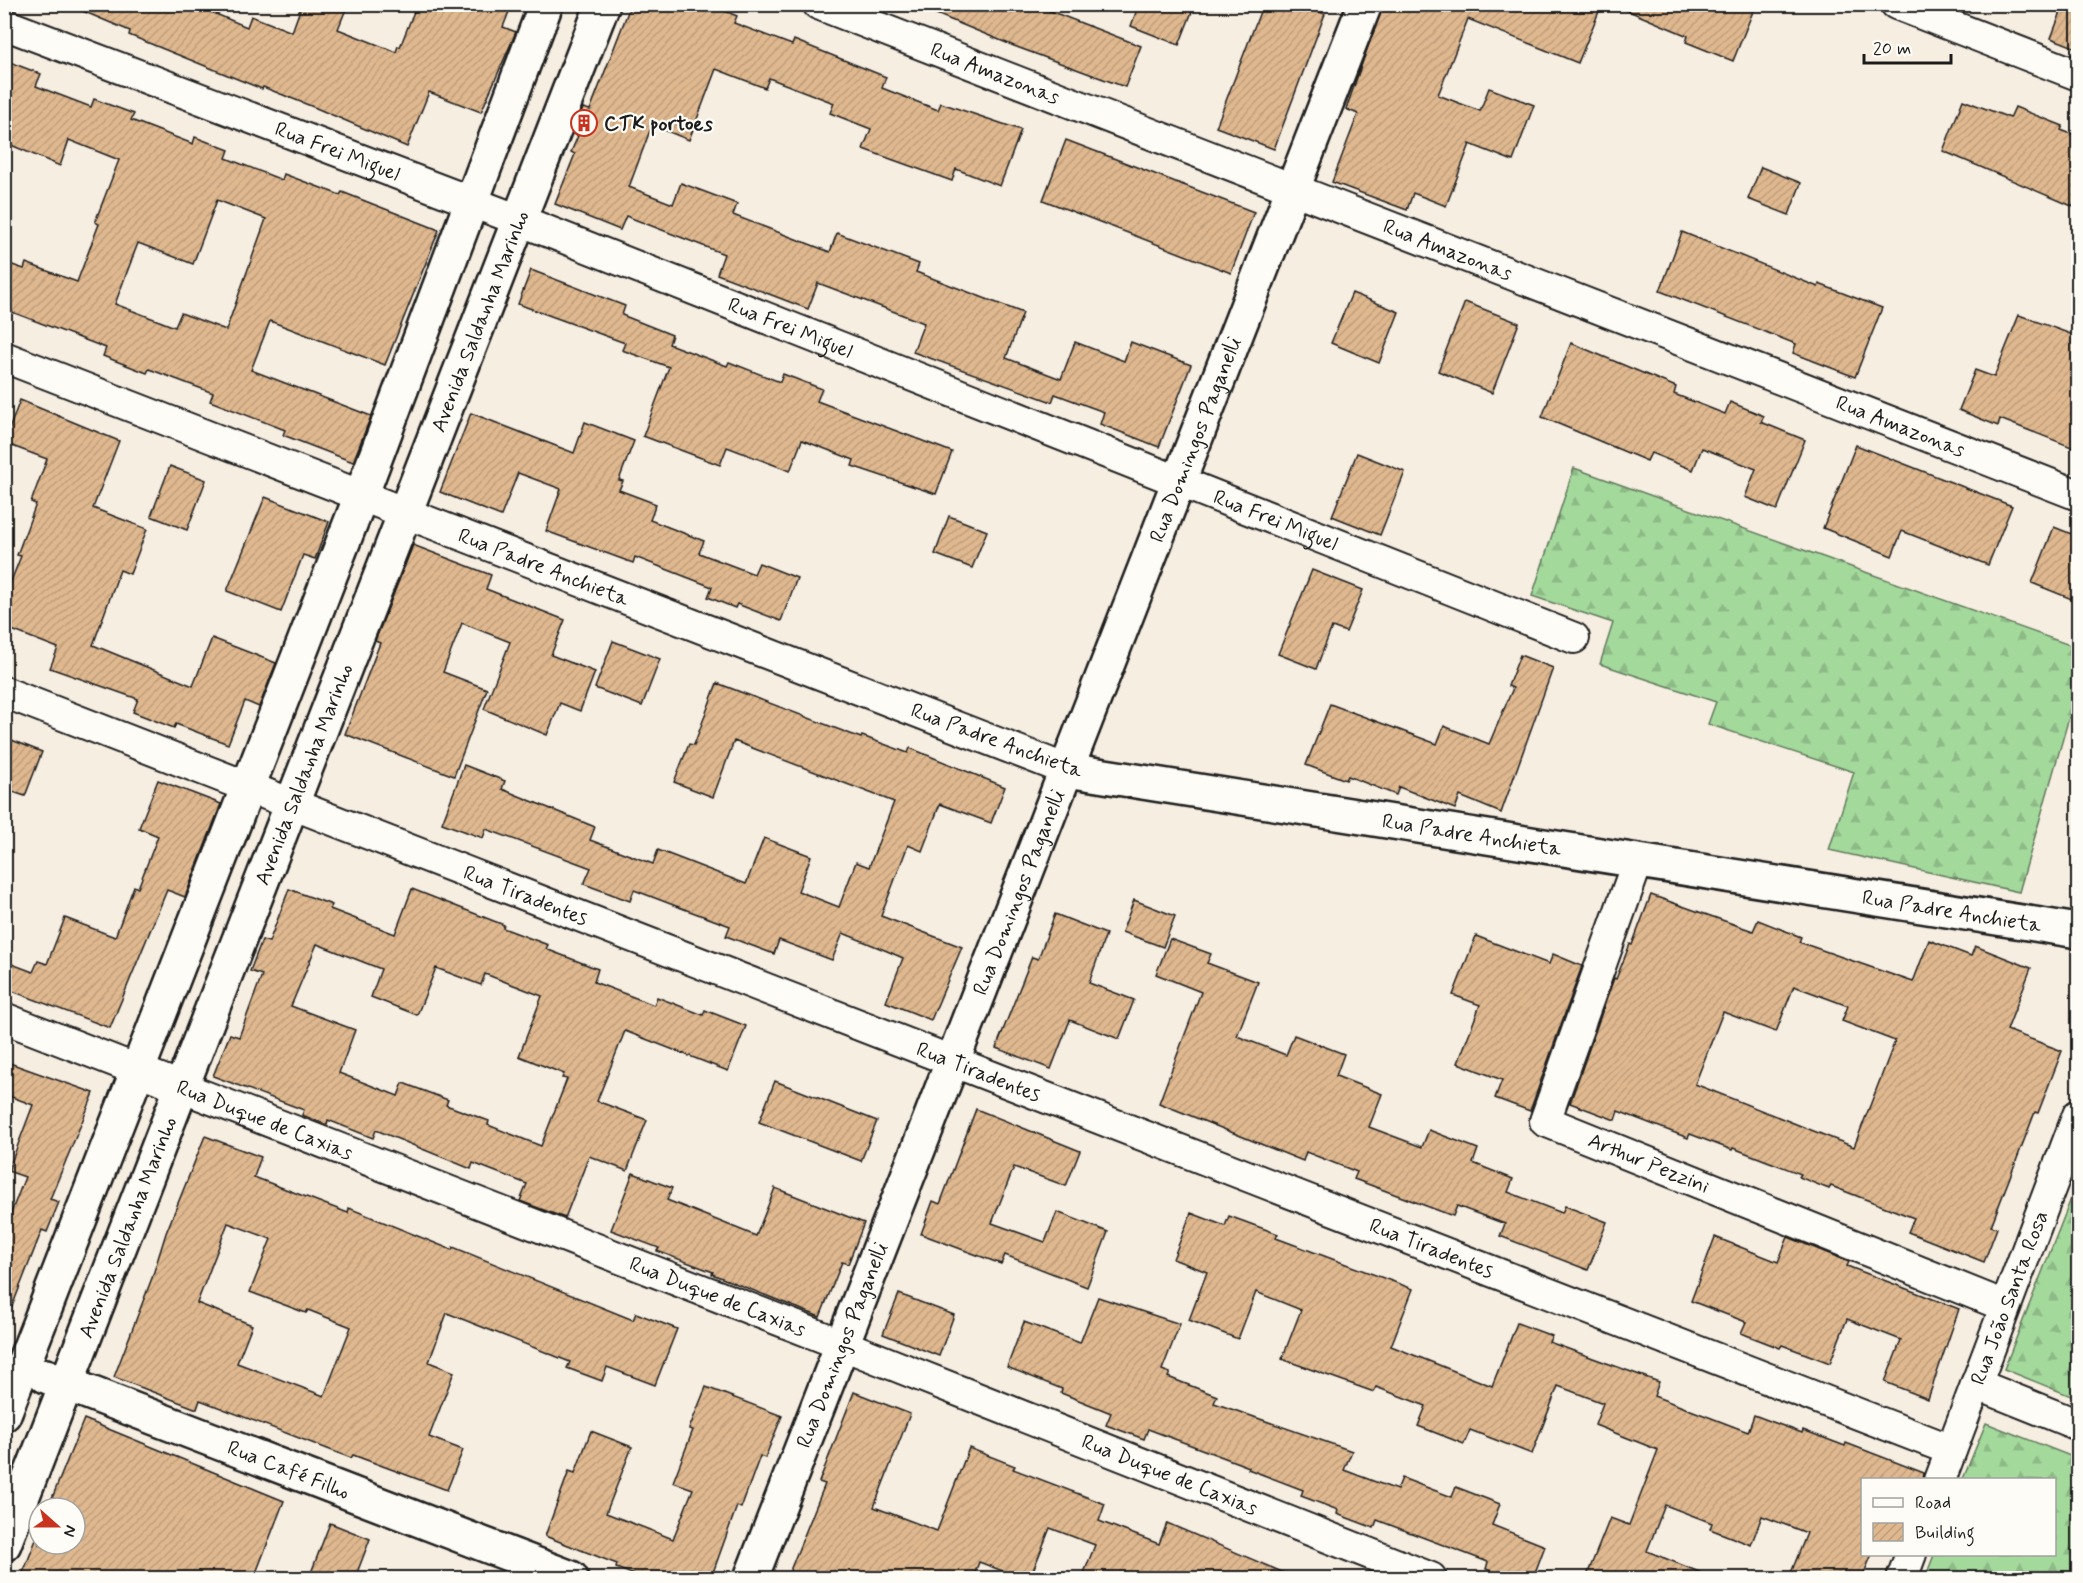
<svg xmlns="http://www.w3.org/2000/svg" width="2083" height="1583" font-family="Mynerve,sans-serif">
<style>
.forest{fill:url(#forest-firs);stroke:#607a5c;stroke-width:1.5}
.building{fill:url(#building-hatch);stroke:#1c1c1c;stroke-width:1.5;fill-rule:evenodd}
.lines{fill:none;stroke-linecap:round;stroke-linejoin:round}
.street-casing{stroke:#1c1c1c;stroke-width:34}
.secondary-casing{stroke:#1c1c1c;stroke-width:38}
.street{stroke:#fdfcf7;stroke-width:30}
.secondary{stroke:#fdfcf7;stroke-width:33}
.labels{text-anchor:middle;stroke-width:4.5;stroke-linejoin:round;paint-order:stroke}
.street-label{font-size:21px;fill:#1c1c1c;stroke:#fdfcf7}
.poi-label{font-size:21px;font-weight:bold;fill:#1c1c1c;stroke:#fdfcf7;text-anchor:start}
</style>
<defs>
<pattern id="forest-firs" width="22" height="20" patternUnits="userSpaceOnUse" patternTransform="scale(1.5)"><rect width="22" height="20" fill="#a4d99c"/><path d="M5 1l3.5 6h-7zM16 11l3.5 6h-7z" fill="#8dba86"/></pattern>
<pattern id="building-hatch" width="6" height="6" patternUnits="userSpaceOnUse" patternTransform="scale(1.5)"><rect width="6" height="6" fill="#dfb88f"/><path d="M-1 1l2-2M0 6l6-6M5 7l2-2" fill="none" stroke="#bf9e7b"/></pattern>
</defs>
<rect width="100%" height="100%" fill="#f7eee2"/>
<filter id="ink" filterUnits="userSpaceOnUse"><feTurbulence type="fractalNoise" baseFrequency=".0167" numOctaves="2"/><feDisplacementMap in="SourceGraphic" scale="12" xChannelSelector="R" yChannelSelector="G"/><feConvolveMatrix kernelMatrix="1 2 1 2 8 2 1 2 1" color-interpolation-filters="sRGB"/></filter>
<g filter="url(#ink)">
<!-- forest -->
<g class="forest">
<path d="M 1574,468 L 2078,648 L 2078,686 L 2019,892 L 1829,850 L 1854,772 L 1708,724 L 1716,702 L 1600,664 L 1613,623 L 1532,596 Z"/>
<path d="M 2078,1181 L 2078,1399 L 2004,1369 Z"/>
<path d="M 1986,1423 L 2078,1459 L 2078,1578 L 1925,1578 L 1934,1555 L 2054,1554 L 2054,1480 L 1963,1479 Z"/>
</g>
<!-- building -->
<g class="building">
<path d="M 66,4 L 192,4 L 247,27 L 251,16 L 292,32 L 302,4 L 348,4 L 338,29 L 396,52 L 398,46 L 400,47 L 417,4 L 512,4 L 503,27 L 516,32 L 481,112 L 429,92 L 407,147 L 316,108 L 263,87 L 262,89 L 129,35 L 130,31 Z"/>
<path d="M 631,4 L 708,4 L 737,16 L 734,23 L 792,45 L 794,40 L 886,77 L 882,88 L 938,110 L 941,103 L 1021,130 L 1000,186 L 956,169 L 952,181 L 863,149 L 871,129 L 830,113 L 834,103 L 769,78 L 765,88 L 716,69 L 689,140 L 652,125 L 629,187 L 673,204 L 681,183 L 737,204 L 733,215 L 830,252 L 837,233 L 919,264 L 916,272 L 1023,313 L 1006,358 L 1061,379 L 1075,342 L 1124,361 L 1131,342 L 1191,365 L 1159,447 L 1100,424 L 1104,412 L 1055,394 L 1052,402 L 913,352 L 924,323 L 818,283 L 808,309 L 717,274 L 724,254 L 626,216 L 620,230 L 555,204 L 575,154 L 571,152 L 578,136 L 573,134 L 583,108 L 590,110 Z"/>
<path d="M 912,4 L 1032,4 L 1141,46 L 1125,87 L 1014,46 Z"/>
<path d="M 1139,4 L 1195,4 L 1179,45 L 1131,26 Z"/>
<path d="M 1263,4 L 1320,4 L 1317,11 L 1325,14 L 1274,149 L 1216,127 Z"/>
<path d="M 1383,4 L 1602,4 L 1578,63 L 1468,19 L 1438,95 L 1480,111 L 1489,88 L 1534,105 L 1513,161 L 1470,144 L 1446,206 L 1413,193 L 1407,210 L 1332,182 L 1358,114 L 1346,109 Z"/>
<path d="M 1612,4 L 1756,4 L 1733,61 L 1686,42 L 1688,36 Z"/>
<path d="M 2064,4 L 2079,4 L 2079,49 L 2051,38 Z"/>
<path d="M 4,60 L 41,74 L 36,86 L 91,107 L 94,99 L 134,114 L 131,120 L 193,144 L 195,137 L 229,150 L 226,158 L 282,180 L 284,174 L 340,195 L 342,192 L 439,230 L 385,365 L 270,321 L 251,370 L 371,416 L 353,462 L 283,435 L 285,430 L 210,401 L 213,393 L 149,369 L 147,373 L 103,356 L 106,348 L 4,309 L 4,262 L 24,269 L 26,263 L 77,282 L 99,224 L 95,222 L 119,160 L 69,140 L 60,166 L 4,142 ZM 217,200 L 266,219 L 226,330 L 181,313 L 175,327 L 115,304 L 138,243 L 193,264 Z"/>
<path d="M 1963,100 L 2010,118 L 2015,107 L 2063,126 L 2061,130 L 2079,137 L 2079,209 L 1943,151 Z"/>
<path d="M 1066,140 L 1254,212 L 1231,273 L 1043,200 Z"/>
<path d="M 1761,167 L 1801,183 L 1789,215 L 1748,199 Z"/>
<path d="M 1682,232 L 1818,287 L 1819,284 L 1882,308 L 1855,377 L 1793,353 L 1796,344 L 1660,291 Z"/>
<path d="M 531,270 L 625,306 L 622,315 L 672,335 L 669,344 L 727,366 L 729,362 L 780,382 L 783,374 L 822,389 L 817,401 L 952,452 L 936,494 L 852,466 L 854,460 L 802,440 L 790,471 L 727,447 L 720,465 L 643,436 L 669,367 L 622,350 L 625,343 L 518,304 Z"/>
<path d="M 1352,293 L 1399,312 L 1379,363 L 1331,343 Z"/>
<path d="M 1465,302 L 1519,323 L 1492,393 L 1438,371 Z"/>
<path d="M 2019,315 L 2079,337 L 2079,450 L 2000,419 L 1998,426 L 1959,410 L 1975,370 L 1994,377 Z"/>
<path d="M 1571,343 L 1676,387 L 1674,394 L 1725,414 L 1730,402 L 1764,416 L 1761,422 L 1805,440 L 1777,510 L 1745,497 L 1756,469 L 1702,448 L 1693,470 L 1651,453 L 1647,461 L 1542,417 Z"/>
<path d="M 20,400 L 119,441 L 93,508 L 147,529 L 130,574 L 120,570 L 93,645 L 193,686 L 212,638 L 276,663 L 259,707 L 245,701 L 228,744 L 176,724 L 174,728 L 133,712 L 138,699 L 50,668 L 58,648 L 4,627 L 4,599 L 21,556 L 17,555 L 36,504 L 31,502 L 47,459 L 4,443 Z"/>
<path d="M 471,413 L 574,453 L 585,422 L 634,441 L 619,480 L 623,481 L 619,490 L 656,504 L 650,520 L 704,541 L 699,553 L 754,574 L 759,563 L 797,578 L 781,621 L 737,604 L 735,608 L 708,597 L 712,587 L 635,557 L 633,563 L 546,531 L 561,489 L 518,473 L 501,516 L 440,492 Z"/>
<path d="M 1856,445 L 2012,506 L 1988,565 L 1902,531 L 1892,556 L 1823,528 Z"/>
<path d="M 1357,453 L 1405,472 L 1380,535 L 1332,516 Z"/>
<path d="M 170,466 L 206,480 L 187,530 L 151,516 Z"/>
<path d="M 265,497 L 329,522 L 315,559 L 303,555 L 281,612 L 227,591 Z"/>
<path d="M 949,516 L 987,531 L 972,568 L 935,554 Z"/>
<path d="M 2054,527 L 2079,537 L 2079,602 L 2032,583 Z"/>
<path d="M 413,545 L 491,575 L 486,589 L 565,620 L 551,655 L 595,672 L 580,711 L 560,703 L 547,735 L 484,709 L 510,642 L 462,623 L 443,672 L 487,689 L 454,776 L 345,734 L 380,643 L 375,641 Z"/>
<path d="M 1312,570 L 1363,590 L 1346,632 L 1332,627 L 1316,669 L 1278,654 Z"/>
<path d="M 613,641 L 660,659 L 642,706 L 595,688 Z"/>
<path d="M 1520,655 L 1553,668 L 1501,813 L 1460,796 L 1455,809 L 1399,787 L 1396,795 L 1348,776 L 1346,780 L 1306,765 L 1330,704 L 1437,744 L 1444,726 L 1489,744 L 1513,688 L 1508,686 Z"/>
<path d="M 717,683 L 861,738 L 862,736 L 908,753 L 910,748 L 1005,787 L 991,823 L 940,804 L 922,851 L 908,845 L 881,916 L 962,947 L 931,1020 L 886,1002 L 903,958 L 887,951 L 843,933 L 832,960 L 779,940 L 774,954 L 726,936 L 730,926 L 676,906 L 634,890 L 630,901 L 584,884 L 591,868 L 486,829 L 483,838 L 442,823 L 464,765 L 505,781 L 502,789 L 595,827 L 590,840 L 653,864 L 658,850 L 746,884 L 764,838 L 811,856 L 798,891 L 839,907 L 856,862 L 869,867 L 894,802 L 734,741 L 713,797 L 674,782 L 689,744 L 694,745 Z"/>
<path d="M 4,737 L 42,752 L 25,796 L 4,789 Z"/>
<path d="M 158,780 L 221,804 L 185,897 L 167,890 L 110,1028 L 4,988 L 4,961 L 33,972 L 38,961 L 47,964 L 65,918 L 115,937 L 134,886 L 138,888 L 158,836 L 139,828 Z"/>
<path d="M 289,889 L 332,905 L 330,909 L 395,934 L 412,889 L 504,925 L 503,928 L 548,945 L 546,949 L 598,969 L 594,982 L 654,1005 L 657,997 L 703,1015 L 705,1010 L 746,1026 L 728,1071 L 625,1031 L 597,1101 L 647,1120 L 627,1171 L 589,1156 L 565,1218 L 520,1201 L 527,1184 L 473,1163 L 471,1169 L 376,1130 L 373,1138 L 328,1120 L 327,1125 L 302,1115 L 304,1110 L 213,1076 L 230,1034 L 239,1037 L 262,975 L 250,971 L 262,940 L 269,942 ZM 317,944 L 381,969 L 371,997 L 417,1015 L 436,968 L 481,985 L 485,974 L 542,996 L 519,1056 L 564,1074 L 562,1078 L 567,1079 L 541,1146 L 488,1125 L 489,1121 L 446,1105 L 448,1100 L 403,1083 L 398,1096 L 339,1073 L 355,1030 L 291,1006 Z"/>
<path d="M 1651,895 L 1753,931 L 1758,920 L 1801,937 L 1799,942 L 1913,982 L 1929,940 L 1971,956 L 1975,946 L 2031,968 L 2007,1030 L 2062,1051 L 2038,1113 L 2035,1112 L 1991,1226 L 1997,1228 L 1984,1262 L 1908,1232 L 1914,1218 L 1831,1186 L 1829,1189 L 1799,1177 L 1801,1174 L 1733,1148 L 1732,1150 L 1690,1134 L 1688,1138 L 1618,1111 L 1615,1120 L 1570,1103 L 1614,978 L 1616,979 L 1630,944 L 1632,945 ZM 1794,986 L 1848,1006 L 1842,1021 L 1895,1041 L 1854,1147 L 1695,1084 L 1723,1012 L 1776,1032 Z"/>
<path d="M 1134,900 L 1175,916 L 1163,947 L 1122,932 Z"/>
<path d="M 1055,914 L 1106,934 L 1089,983 L 1134,1000 L 1119,1039 L 1070,1020 L 1051,1069 L 996,1048 L 1032,957 L 1038,959 Z"/>
<path d="M 1476,936 L 1549,964 L 1553,954 L 1582,966 L 1530,1111 L 1495,1098 L 1502,1080 L 1458,1063 L 1480,1005 L 1453,995 Z"/>
<path d="M 1170,939 L 1211,954 L 1207,963 L 1258,982 L 1237,1036 L 1286,1055 L 1294,1035 L 1344,1054 L 1336,1076 L 1382,1094 L 1369,1127 L 1422,1147 L 1429,1130 L 1478,1149 L 1473,1163 L 1513,1179 L 1508,1192 L 1562,1213 L 1565,1206 L 1607,1222 L 1588,1270 L 1500,1236 L 1505,1224 L 1457,1206 L 1453,1216 L 1354,1179 L 1357,1172 L 1306,1152 L 1303,1161 L 1159,1103 L 1201,992 L 1156,974 Z"/>
<path d="M 4,1061 L 94,1093 L 50,1199 L 59,1202 L 47,1232 L 42,1230 L 6,1322 L 4,1231 L 25,1177 L 8,1171 L 33,1105 L 4,1094 Z"/>
<path d="M 775,1081 L 877,1121 L 861,1161 L 759,1122 Z"/>
<path d="M 976,1109 L 1080,1151 L 1066,1186 L 1014,1167 L 992,1223 L 1045,1242 L 1057,1212 L 1108,1232 L 1087,1287 L 1005,1255 L 1001,1264 L 921,1234 L 933,1201 L 940,1204 Z"/>
<path d="M 205,1136 L 261,1157 L 254,1177 L 348,1213 L 349,1208 L 452,1250 L 453,1247 L 633,1320 L 636,1313 L 677,1329 L 655,1385 L 607,1367 L 602,1381 L 567,1368 L 570,1362 L 447,1313 L 429,1362 L 454,1372 L 429,1437 L 463,1450 L 447,1490 L 353,1455 L 351,1458 L 200,1400 L 197,1409 L 114,1377 L 152,1278 L 166,1233 ZM 228,1223 L 271,1239 L 250,1292 L 306,1313 L 308,1310 L 351,1327 L 324,1396 L 237,1363 L 252,1325 L 197,1303 Z"/>
<path d="M 633,1173 L 672,1188 L 667,1200 L 756,1236 L 775,1188 L 864,1223 L 848,1264 L 842,1262 L 820,1317 L 712,1274 L 713,1272 L 657,1251 L 659,1248 L 611,1230 Z"/>
<path d="M 1191,1213 L 1225,1226 L 1229,1216 L 1278,1234 L 1276,1238 L 1413,1289 L 1391,1346 L 1492,1386 L 1517,1323 L 1552,1336 L 1549,1342 L 1659,1382 L 1654,1396 L 1748,1432 L 1754,1415 L 1802,1433 L 1803,1430 L 1845,1446 L 1846,1443 L 1924,1473 L 1923,1479 L 1863,1479 L 1863,1554 L 1872,1554 L 1862,1578 L 1789,1578 L 1807,1533 L 1762,1516 L 1751,1545 L 1710,1529 L 1712,1523 L 1665,1505 L 1647,1551 L 1714,1578 L 1586,1578 L 1610,1518 L 1629,1525 L 1658,1450 L 1595,1425 L 1603,1403 L 1558,1386 L 1532,1454 L 1470,1430 L 1464,1444 L 1418,1426 L 1426,1406 L 1376,1387 L 1374,1392 L 1282,1359 L 1301,1310 L 1256,1292 L 1238,1339 L 1189,1320 L 1207,1272 L 1173,1259 Z"/>
<path d="M 1715,1237 L 1778,1262 L 1788,1237 L 1849,1262 L 1847,1266 L 1959,1309 L 1928,1399 L 1885,1382 L 1901,1340 L 1847,1319 L 1830,1363 L 1782,1345 L 1780,1348 L 1741,1333 L 1746,1322 L 1691,1301 Z"/>
<path d="M 899,1294 L 954,1315 L 939,1356 L 883,1334 Z"/>
<path d="M 1098,1297 L 1180,1324 L 1162,1370 L 1170,1373 L 1168,1377 L 1217,1396 L 1214,1403 L 1352,1451 L 1344,1470 L 1397,1490 L 1402,1478 L 1452,1497 L 1456,1487 L 1500,1504 L 1492,1525 L 1545,1546 L 1533,1578 L 1511,1578 L 1486,1569 L 1488,1562 L 1377,1520 L 1374,1528 L 1337,1514 L 1338,1510 L 1301,1496 L 1303,1490 L 1248,1469 L 1249,1467 L 1148,1429 L 1144,1439 L 1106,1425 L 1111,1413 L 1061,1393 L 1062,1389 L 1007,1367 L 1024,1322 L 1080,1343 Z"/>
<path d="M 706,1387 L 782,1416 L 765,1458 L 760,1456 L 741,1508 L 737,1506 L 711,1578 L 643,1578 L 616,1568 L 617,1564 L 545,1536 L 569,1471 L 575,1473 L 591,1431 L 632,1447 L 606,1513 L 673,1539 L 693,1489 L 673,1482 L 693,1430 L 689,1429 Z"/>
<path d="M 854,1392 L 910,1414 L 874,1507 L 937,1531 L 969,1448 L 1015,1466 L 1013,1469 L 1105,1504 L 1099,1521 L 1159,1544 L 1167,1523 L 1296,1578 L 1082,1578 L 1095,1545 L 1050,1528 L 1030,1578 L 1021,1578 L 979,1562 L 973,1578 L 787,1578 L 825,1484 L 819,1482 Z"/>
<path d="M 84,1419 L 284,1501 L 254,1578 L 21,1578 L 39,1532 L 39,1544 L 75,1544 L 75,1508 L 48,1508 Z"/>
<path d="M 330,1523 L 370,1539 L 355,1578 L 309,1578 Z"/>
</g>
<g class="lines">
<defs>
<g id="street">
<path id="s1" d="M 818,4 L 2078,495"/>
<path d="M 1896,4 L 2078,75"/>
<path id="s2" d="M 4,24 L 519,220 L 1574,638"/>
<path id="s3" d="M 4,357 L 1067,770"/>
<path id="s4" d="M 4,692 L 1951,1450"/>
<path id="s5" d="M 1637,863 L 1545,1121 L 2005,1306"/>
<path id="s6" d="M 4,1018 L 843,1345 L 1431,1578"/>
<path d="M 1976,1384 L 2078,1425"/>
<path id="s7" d="M 1940,1480 L 2078,1115"/>
<path d="M 1902,1578 L 1911,1554"/>
</g>
<g id="secondary">
<path id="s8" d="M 1067,770 L 2078,931"/>
<path id="s9" d="M 46,1376 L 571,1578"/>
<path d="M 4,1414 L 361,496 L 546,4"/>
<path id="s10" d="M 4,1544 L 603,4"/>
<path id="s11" d="M 751,1578 L 1365,4"/>
</g>
</defs>
<!-- street casing -->
<use href="#street" class="street-casing"/>
<!-- secondary casing -->
<use href="#secondary" class="secondary-casing"/>
<!-- street -->
<use href="#street" class="street"/>
<!-- secondary -->
<use href="#secondary" class="secondary"/>
</g>
</g>
<!-- icons -->
<defs>
<symbol id="building-ring" viewBox="-11 -11 22 22"><circle r="9.5" fill="#fdfcf7" stroke="#c8321e" stroke-width="1.5"/><path d="M-4-6H4V6H1V3H-1V6H-4ZM-2.5-4.3h1.7v1.8h-1.7ZM.8-4.3h1.7v1.8H.8ZM-2.5-1h1.7V.8h-1.7ZM.8-1h1.7V.8H.8Z" fill="#c8321e"/></symbol>
</defs>
<g fill-rule="evenodd">
<use href="#building-ring" x="569" y="108" width="30" height="30"/>
</g>
<g class="labels">
<!-- street labels -->
<g class="street-label">
<text dy="7" stroke="none"><textPath href="#s1" startOffset="190">Rua Amazonas</textPath></text>
<text dy="7" stroke="none"><textPath href="#s2" startOffset="357">Rua Frei Miguel</textPath></text>
<text dy="7" stroke="none"><textPath href="#s1" startOffset="676">Rua Amazonas</textPath></text>
<text dy="7" stroke="none"><textPath href="#s10" startOffset="1312">Avenida Saldanha Marinho</textPath></text>
<text dy="7" stroke="none"><textPath href="#s2" startOffset="843">Rua Frei Miguel</textPath></text>
<text dy="7" stroke="none"><textPath href="#s1" startOffset="1162">Rua Amazonas</textPath></text>
<text dy="7" stroke="none"><textPath href="#s11" startOffset="1222">Rua Domingos Paganelli</textPath></text>
<text dy="7" stroke="none"><textPath href="#s2" startOffset="1365">Rua Frei Miguel</textPath></text>
<text dy="7" stroke="none"><textPath href="#s3" startOffset="579">Rua Padre Anchieta</textPath></text>
<text transform="translate(997 740) rotate(20)" y="7">Rua Padre Anchieta</text>
<text dy="7" stroke="none"><textPath href="#s10" startOffset="826">Avenida Saldanha Marinho</textPath></text>
<text dy="7" stroke="none"><textPath href="#s8" startOffset="410">Rua Padre Anchieta</textPath></text>
<text dy="7" stroke="none"><textPath href="#s11" startOffset="736">Rua Domingos Paganelli</textPath></text>
<text dy="7" stroke="none"><textPath href="#s4" startOffset="560">Rua Tiradentes</textPath></text>
<text dy="7" stroke="none"><textPath href="#s8" startOffset="896">Rua Padre Anchieta</textPath></text>
<text dy="7" stroke="none"><textPath href="#s4" startOffset="1046">Rua Tiradentes</textPath></text>
<text dy="7" stroke="none"><textPath href="#s6" startOffset="280">Rua Duque de Caxias</textPath></text>
<text dy="7" stroke="none"><textPath href="#s5" startOffset="386">Arthur Pezzini</textPath></text>
<text dy="7" stroke="none"><textPath href="#s10" startOffset="340">Avenida Saldanha Marinho</textPath></text>
<text dy="7" stroke="none"><textPath href="#s4" startOffset="1532">Rua Tiradentes</textPath></text>
<text dy="7" stroke="none"><textPath href="#s6" startOffset="766">Rua Duque de Caxias</textPath></text>
<text dy="7" stroke="none"><textPath href="#s7" startOffset="195">Rua João Santa Rosa</textPath></text>
<text dy="7" stroke="none"><textPath href="#s11" startOffset="250">Rua Domingos Paganelli</textPath></text>
<text dy="7" stroke="none"><textPath href="#s9" startOffset="260">Rua Café Filho</textPath></text>
<text dy="7" stroke="none"><textPath href="#s6" startOffset="1252">Rua Duque de Caxias</textPath></text>
</g>
<!-- poi labels -->
<g class="poi-label">
<text x="604" y="130">CTK portoes</text>
</g>
</g>
<!-- margin -->
<rect width="2083" height="1583" fill="none" stroke="#fdfcf7" stroke-width="24"/>
<rect x="12" y="12" width="2059" height="1559" fill="none" stroke="#1c1c1c" stroke-width="2" filter="url(#ink)"/>
<!-- legend -->
<rect x="1861" y="1478" width="195" height="78" fill="#fdfcf7" stroke="#a3a29f" stroke-width="1.5"/>
<rect x="1873" y="1498" width="30" height="9" fill="#fdfcf7" stroke="#a3a29f" stroke-width="1.5"/>
<text x="1915" y="1508" font-size="18" fill="#1c1c1c">Road</text>
<rect x="1873" y="1523" width="30" height="18" fill="url(#building-hatch)" stroke="#a3a29f" stroke-width="1.5"/>
<text x="1915" y="1538" font-size="18" fill="#1c1c1c">Building</text>
<!-- north arrow -->
<g transform="translate(57 1526) rotate(111)"><circle r="28" fill="#fdfcf7" stroke="#a3a29f" stroke-width="1.5"/>
<path d="M0-4.5L10 22L0 15L-10 22Z" fill="#c8321e"/>
<text y="-9" font-size="16" font-weight="bold" text-anchor="middle" fill="#1c1c1c">N</text>
</g>
<!-- scale -->
<path d="M1864 54v9h87v-9" fill="none" stroke="#1c1c1c" stroke-width="3"/>
<text x="1873" y="54" font-size="18" fill="#1c1c1c" stroke="#fdfcf7" stroke-width="4.5" paint-order="stroke">20 m</text>
</svg>
